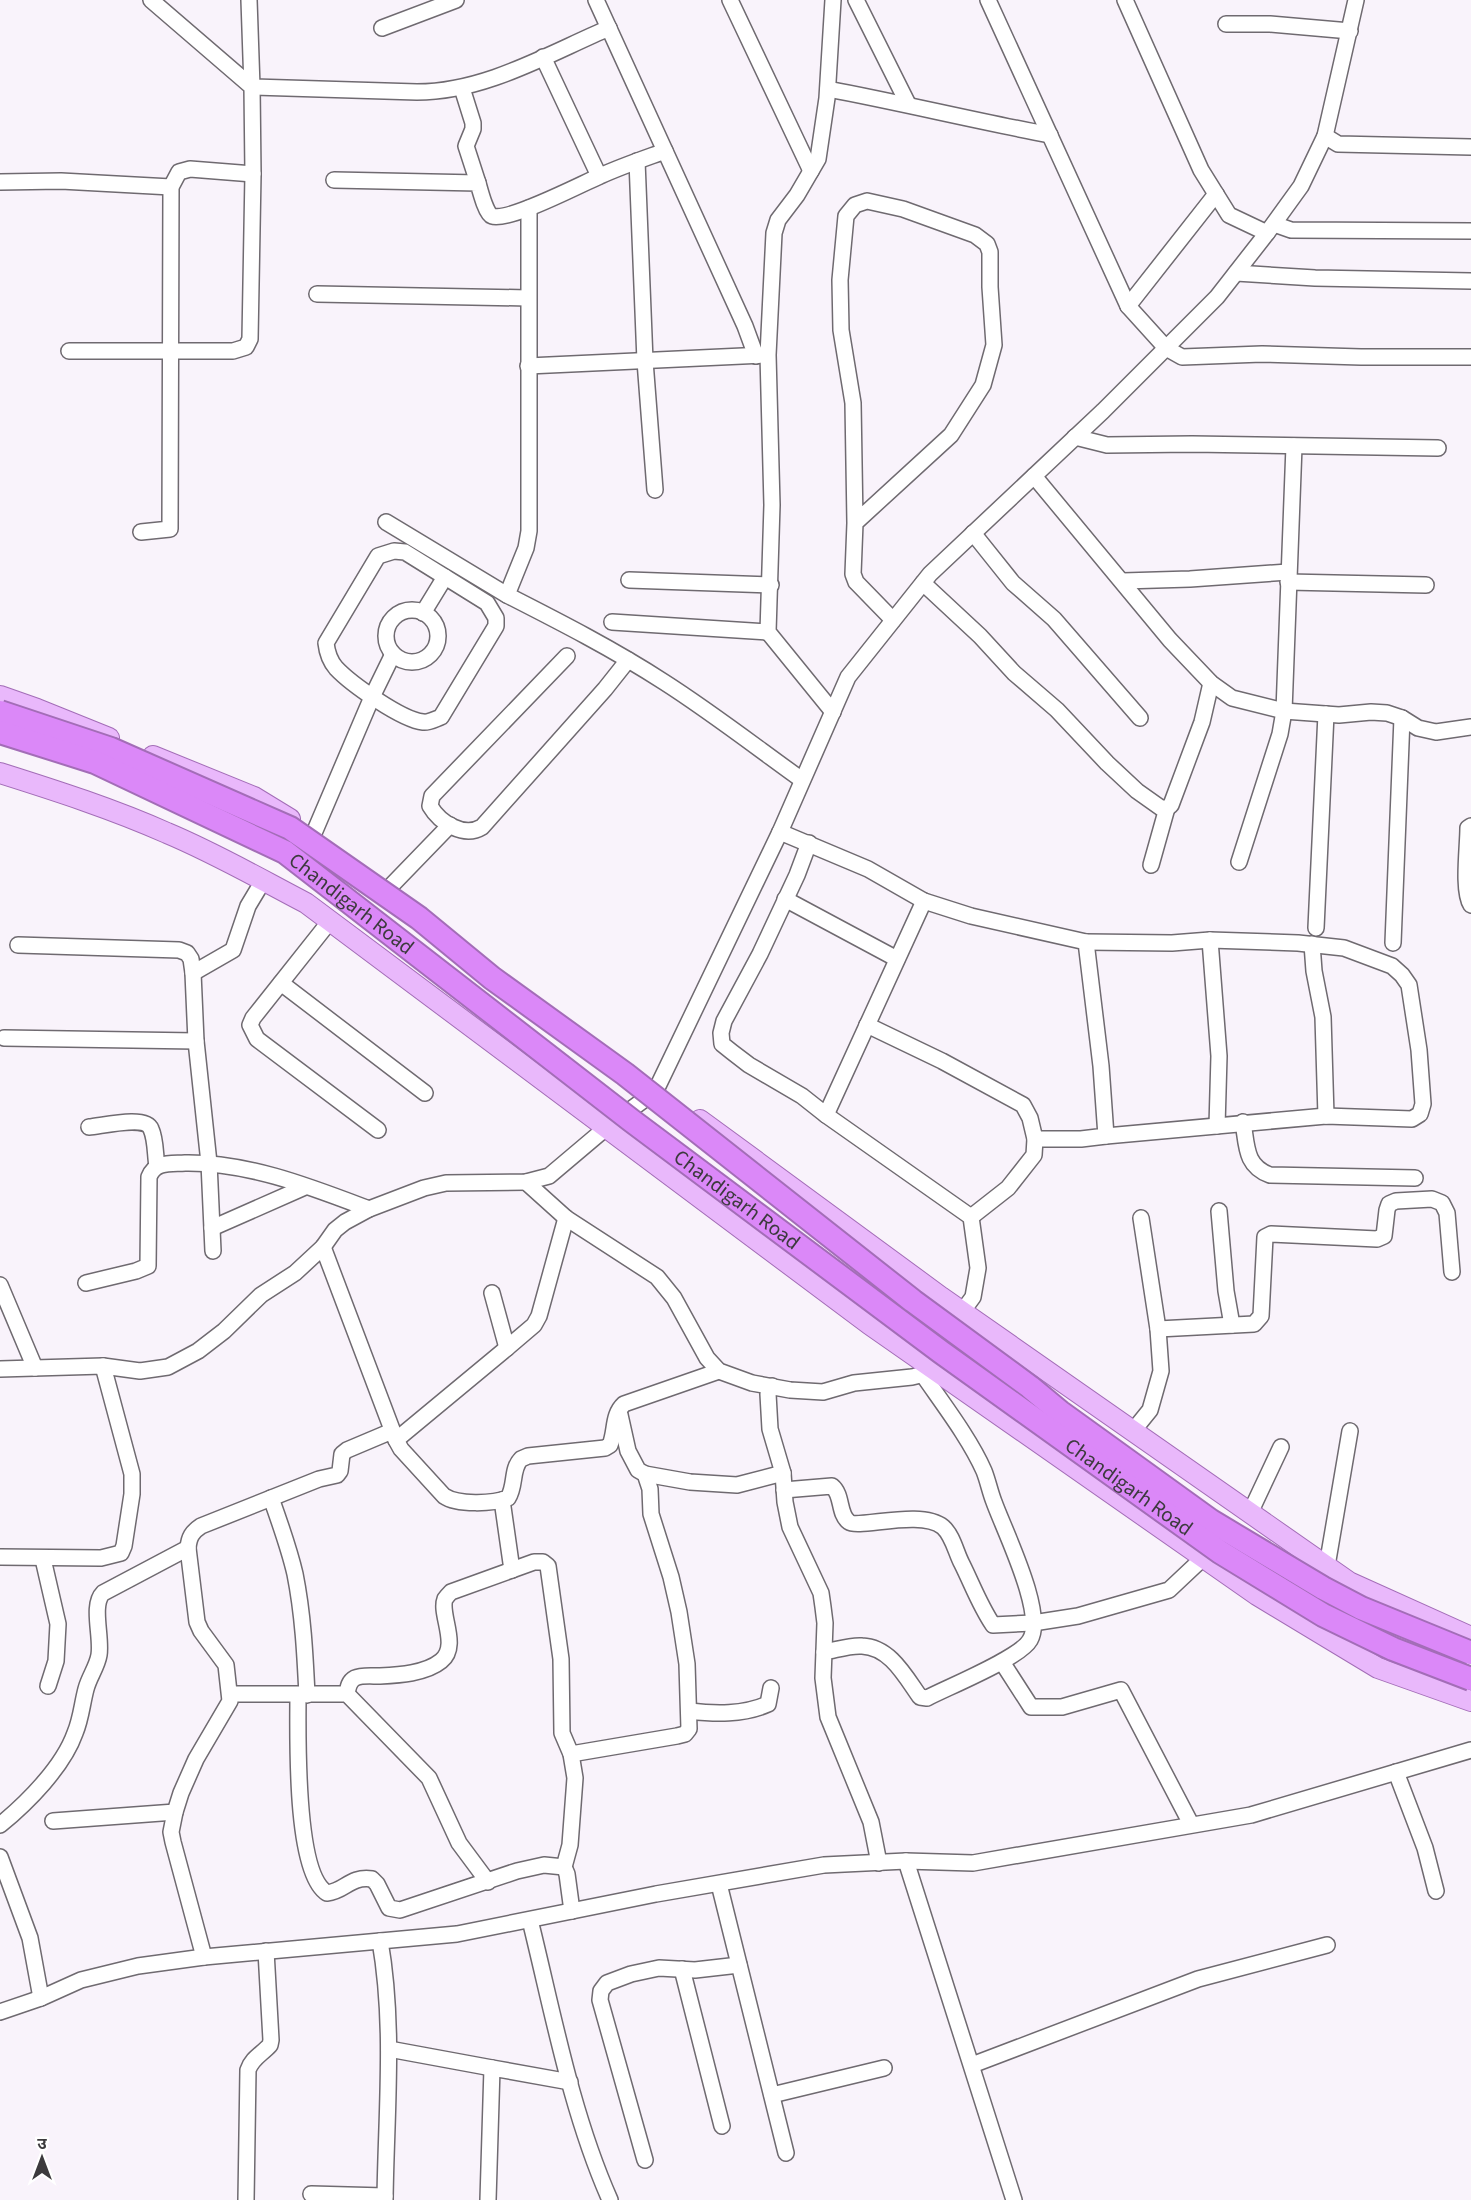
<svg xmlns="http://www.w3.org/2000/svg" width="1471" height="2200" font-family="'Source Sans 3','Noto Sans Devanagari',sans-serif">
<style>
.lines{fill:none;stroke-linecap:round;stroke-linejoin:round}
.minor-casing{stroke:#6f6a70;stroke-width:18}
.major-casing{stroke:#a36db7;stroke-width:22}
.minor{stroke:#fff;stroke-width:15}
.major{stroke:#e9b8fb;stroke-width:20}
.highway-bridge-casing{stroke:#a36db7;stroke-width:26;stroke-linecap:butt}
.highway-bridge{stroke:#db88f8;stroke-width:22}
.labels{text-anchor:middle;stroke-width:4.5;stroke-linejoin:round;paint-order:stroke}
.street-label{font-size:21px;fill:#3c3a3d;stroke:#fff}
</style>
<rect width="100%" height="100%" fill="#f9f3fb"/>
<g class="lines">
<defs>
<g id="minor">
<path d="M 249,0 L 252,87 L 417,92 C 485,92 548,54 609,28"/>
<path d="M 596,0 L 745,326 L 756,356"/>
<path d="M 730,0 L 811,171"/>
<path d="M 856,0 L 908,104"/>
<path d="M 988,0 L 1128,306 L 1166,348 L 1182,357 L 1262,354 L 1361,357 L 1471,357"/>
<path d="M 1125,0 L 1201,170 L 1229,215 L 1267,233"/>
<path d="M 1226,24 L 1270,24 L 1350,31"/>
<path d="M 382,28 L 456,0"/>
<path d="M 543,57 L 599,176"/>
<path d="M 462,88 L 473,123 L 473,129 L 466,146 L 478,183"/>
<path d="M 828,89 C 902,103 976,121 1050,135"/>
<path d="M 1325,136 L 1338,144 L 1471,147"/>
<path d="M 637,161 L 645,361 L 655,490"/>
<path d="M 334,180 L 478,183 C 480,190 486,214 492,216 C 509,222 581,184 600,176 C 622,166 643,159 665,151"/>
<path d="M 0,182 L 61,181 L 171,187"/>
<path d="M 529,208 L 529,531 L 526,548 L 507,595 C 560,622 613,649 664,682 C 711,712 756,747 802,780"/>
<path d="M 1274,224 L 1291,230 L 1471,231"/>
<path d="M 1236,273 L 1315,278 L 1471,281"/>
<path d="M 317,294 L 528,298"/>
<path d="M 1128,306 L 1216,194"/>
<path d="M 69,351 L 233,351 L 246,347 L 250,339 L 253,174 L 252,87 L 151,0"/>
<path d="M 528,366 L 765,355"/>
<path d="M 1075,437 L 1107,445 L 1192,444 L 1438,448"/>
<path d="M 1034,476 L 1170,640 L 1211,683 L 1232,698 L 1284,711 L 1339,715 L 1371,712 L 1387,713 L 1402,718 L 1418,728 L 1436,732 L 1471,727"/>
<path d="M 386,522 L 507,595"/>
<path d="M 855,523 L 951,435 L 983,385 L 994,345 L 990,287 L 990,252 L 987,244 L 975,235 L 903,209 L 867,201 L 855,205 L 846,216 L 840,280 L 841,330 L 853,403 L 855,523 L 853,574 L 856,582 L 893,620"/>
<path d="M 141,532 L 170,529 L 171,187 L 179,172 L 190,169 L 253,174"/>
<path d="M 973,533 L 1013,583 L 1054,619 L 1140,718"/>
<path d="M 394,551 L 405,552 L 487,603 L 496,618 L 496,626 L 441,717 C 435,719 429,723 423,722 C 402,720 351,684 336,668 C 330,661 327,652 326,643 L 378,556 Z"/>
<path d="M 629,580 L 771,585"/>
<path d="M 1123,581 L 1190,579 L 1288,572"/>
<path d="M 1288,582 L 1426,585"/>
<path d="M 923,583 L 980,636 L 1014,673 L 1057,710 L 1107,763 L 1137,791 L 1161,808 L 1167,808 L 1171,805 L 1202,722 L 1211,683"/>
<circle cx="412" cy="636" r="26"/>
<path d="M 423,613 L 445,577"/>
<path d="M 612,622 L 768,632"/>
<path d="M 567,656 L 432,796 L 430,806 C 440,823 464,838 482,827 L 605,689 L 628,660"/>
<path d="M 833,712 L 768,632 L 772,505 L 768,355 L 774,233 L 778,220 L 797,195 L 818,159 L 827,98 L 833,0"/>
<path d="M 1471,826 L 1468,828 C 1468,847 1462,891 1471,905"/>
<path d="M 780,832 L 868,869 L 924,901 L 971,916 L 1086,942 L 1101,1066 L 1106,1136 L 1081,1139 L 1035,1139"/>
<path d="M 314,833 L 372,697 L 393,654"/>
<path d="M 809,843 L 797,875 L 760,954 L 724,1021 L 721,1033 L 722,1044 L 732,1052 L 749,1065 L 802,1096 L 826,1115 L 924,901"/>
<path d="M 1239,862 L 1280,734 L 1284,711 L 1294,446"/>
<path d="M 1151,865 L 1167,808"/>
<path d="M 390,887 L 450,825"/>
<path d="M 785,899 L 897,959"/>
<path d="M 330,921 L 253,1018 L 250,1025 L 257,1039 L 378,1130"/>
<path d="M 1316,928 L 1326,714"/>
<path d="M 1210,940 L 1219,1056 L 1217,1126"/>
<path d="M 1086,942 L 1172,943 L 1210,940 L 1298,943 L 1344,948 L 1392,966 L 1402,975 L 1409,985 L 1419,1050 L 1423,1104 L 1420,1114 L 1412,1119 L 1326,1116 L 1106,1136"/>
<path d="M 1393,943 L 1402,718"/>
<path d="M 1312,944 L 1314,971 L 1323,1017 L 1326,1116"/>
<path d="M 18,945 L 179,950 L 187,953 L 191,959 L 193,973 L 196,1041 L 209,1163 L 213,1251"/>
<path d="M 193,973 L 233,950 L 248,906 L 263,881"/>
<path d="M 281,983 L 425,1093"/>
<path d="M 867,1025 L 942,1061 L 1023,1105 L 1030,1118 L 1035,1139 L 1034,1155 L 1008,1188 L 971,1217"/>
<path d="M 4,1038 L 196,1041"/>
<path d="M 826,1115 L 971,1217 L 978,1268 L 973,1297 L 962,1312"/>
<path d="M 1243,1122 C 1247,1146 1245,1166 1270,1175 L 1415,1178"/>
<path d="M 89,1127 C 102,1126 146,1115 151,1129 C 156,1140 155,1155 157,1166"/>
<path d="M 526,1182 L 566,1218 L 657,1277 L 674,1298 L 707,1358 L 719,1371 L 752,1383 L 790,1390 L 823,1392 L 854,1383 L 912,1377 L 933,1372"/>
<path d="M 1219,1211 L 1226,1291 L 1232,1325"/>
<path d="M 212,1228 L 305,1187"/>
<path d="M 323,1247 L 396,1440 L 401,1449 L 444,1496 C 457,1505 493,1504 508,1498 C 516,1486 511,1469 521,1459 L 528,1456 L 605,1448 L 610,1445 C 616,1431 612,1415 624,1404 L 719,1371"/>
<path d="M 86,1283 L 136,1271 L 148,1266 L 149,1177 C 155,1161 171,1164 185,1163 C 248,1162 311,1187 369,1209"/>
<path d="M 0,1285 L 35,1368"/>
<path d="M 492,1293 L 507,1348 L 534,1325 L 539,1316 L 566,1218"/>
<path d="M 1158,1329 L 1254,1324 L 1261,1316 L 1265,1237 L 1271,1234 L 1377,1239 L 1384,1236 L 1387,1210 L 1389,1204 L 1396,1201 L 1432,1199 L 1442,1203 L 1447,1213 L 1452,1272"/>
<path d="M 0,1369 L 103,1366 L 140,1371 L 168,1367 L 198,1351 L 224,1331 L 261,1295 L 295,1273 L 323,1247 L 335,1230 L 345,1222 L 369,1209 L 424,1188 L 446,1183 L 526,1182 L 549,1176 L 607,1127 L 645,1099 L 657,1088 L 780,832 L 848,677 L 930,574 L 1103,411 L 1217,297 L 1267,233 L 1301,186 L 1325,136 L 1356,0"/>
<path d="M 772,1386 L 768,1394 L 770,1429 L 783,1473 L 785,1502 L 790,1527 L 821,1593 L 823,1607 L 825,1623 L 823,1678 L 828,1717 L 871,1822 L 879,1863"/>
<path d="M 1133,1431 L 1150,1410 L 1161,1371 L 1158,1329 L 1141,1218"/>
<path d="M 396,1440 L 507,1348"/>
<path d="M 645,1474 L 690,1482 L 737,1485 L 783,1473"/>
<path d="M 784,1490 L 832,1486 C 843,1495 838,1514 849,1522 C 859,1529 921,1509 943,1527 C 953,1536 956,1553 962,1564 C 972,1584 980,1606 993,1625 L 1033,1623 L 1078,1616 L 1169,1590 L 1203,1558"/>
<path d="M 271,1498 C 280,1523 289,1548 295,1574 C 303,1614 305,1654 307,1695"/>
<path d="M 502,1500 L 512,1570"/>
<path d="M 1250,1513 L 1281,1447"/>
<path d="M 0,1557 L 101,1558 L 121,1553 L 124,1546 L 132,1494 L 132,1474 L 103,1366"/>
<path d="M 43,1559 L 58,1624 L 56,1661 L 48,1686"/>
<path d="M 1327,1566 L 1350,1431"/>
<path d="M 824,1652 C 836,1650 850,1645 862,1646 C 890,1647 905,1676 920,1697 L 927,1698 C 948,1687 1020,1658 1030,1640 C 1046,1614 1004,1530 994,1502 C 990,1492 988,1481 984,1471 C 970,1439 943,1404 923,1375"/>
<path d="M 1002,1662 L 1031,1707 L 1062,1707 L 1121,1690 L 1191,1824"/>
<path d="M 230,1694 L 347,1694 L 429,1778 L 459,1843 L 488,1882"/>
<path d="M 347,1694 C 348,1687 349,1681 355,1678 C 361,1675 371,1676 378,1676 C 397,1675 425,1674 441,1661 C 460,1646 439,1614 445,1599 C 447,1596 449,1594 451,1592 L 534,1562 L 543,1562 L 548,1566 L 561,1659 L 562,1733 L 571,1754 L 575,1778 L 570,1845 L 564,1867"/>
<path d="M 298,1695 C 298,1733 294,1873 327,1893 C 346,1891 349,1876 372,1879 L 377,1884 L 389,1908 L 400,1910 L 517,1871 L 544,1865 L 564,1867 L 567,1874 L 572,1911"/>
<path d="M 689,1711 C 715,1714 743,1715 768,1704 L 771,1688"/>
<path d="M 571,1754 L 677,1736 L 685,1734 L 689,1729 L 687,1664 L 679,1612 L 671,1577 L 651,1514 L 650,1489 L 645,1474 L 638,1470 L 628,1451 L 620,1415"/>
<path d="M 1396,1772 L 1425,1848 L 1436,1891"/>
<path d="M 175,1812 L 171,1832 L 173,1842 L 204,1957"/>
<path d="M 53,1821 L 175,1812 L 181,1793 L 196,1759 L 230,1701 L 226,1665 L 201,1631 L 197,1622 L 188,1548"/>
<path d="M 0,1825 C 27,1803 63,1767 75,1733 C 81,1719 82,1704 86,1689 C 89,1677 97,1667 99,1655 C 102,1637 91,1605 103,1593 L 188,1548 C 189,1537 192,1532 201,1526 L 319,1479 L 337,1475 L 340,1471 L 342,1454 L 347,1450 L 392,1431"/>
<path d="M 0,1857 L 30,1938 L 41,1998"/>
<path d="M 906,1861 L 1014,2200"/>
<path d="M 719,1884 L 786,2153"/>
<path d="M 530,1920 C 553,2013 571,2112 610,2200"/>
<path d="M 380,1941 C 395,2026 386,2114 385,2200"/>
<path d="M 682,1969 L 722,2126"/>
<path d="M 0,2012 L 41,1998 L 81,1980 L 138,1966 L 204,1957 L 457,1934 L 656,1894 L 824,1865 L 906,1861 L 973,1863 L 1251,1815 L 1471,1750"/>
<path d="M 389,2049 L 492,2068"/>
<path d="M 972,2065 L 1198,1979 L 1327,1945"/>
<path d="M 772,2095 L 884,2068"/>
<path d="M 645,2160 L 600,2000 L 601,1991 L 607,1983 L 631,1974 L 659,1968 L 695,1970 L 739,1965"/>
<path d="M 311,2194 L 385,2196"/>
<path d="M 246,2200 L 248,2070 C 252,2058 262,2054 270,2045 L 271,2040 L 266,1951"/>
<path d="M 488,2200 L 492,2068 L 570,2082"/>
</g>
<g id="major">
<path d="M 0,696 L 37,709 L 109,738"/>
<path d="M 153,756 L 254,797 L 290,819"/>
<path d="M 0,773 C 57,791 113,809 167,833 C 215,853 260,879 306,903 L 869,1324 L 1257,1595 L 1378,1668 L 1471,1701"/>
<path d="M 700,1120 L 941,1297 L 1349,1582 L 1471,1637"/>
</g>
</defs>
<!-- minor casing -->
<use href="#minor" class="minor-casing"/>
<!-- major casing -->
<use href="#major" class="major-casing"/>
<!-- minor -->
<use href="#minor" class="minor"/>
<!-- major -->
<use href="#major" class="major"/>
<defs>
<g id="highway-bridge">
<path d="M 0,712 L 111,749 L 290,828 L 419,918 L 492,978 L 625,1074 L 913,1301 L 1030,1387 L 1060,1412 L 1211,1521 L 1323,1588 L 1361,1608 L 1471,1653"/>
<path id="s1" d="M 0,732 L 95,762 L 285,852 L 632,1121 L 941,1352 L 1220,1552 L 1323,1615 L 1393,1649 L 1471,1679"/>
</g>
</defs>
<!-- highway-bridge casing -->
<use href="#highway-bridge" class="highway-bridge-casing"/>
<!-- highway-bridge -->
<use href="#highway-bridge" class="highway-bridge"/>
</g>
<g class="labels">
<!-- street labels -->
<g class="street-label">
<text dy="7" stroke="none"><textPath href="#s1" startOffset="394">Chandigarh Road</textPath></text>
<text dy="7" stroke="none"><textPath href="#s1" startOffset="880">Chandigarh Road</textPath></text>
<text dy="7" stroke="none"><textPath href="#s1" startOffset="1366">Chandigarh Road</textPath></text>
</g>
</g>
<!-- north arrow -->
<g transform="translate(42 2158)" stroke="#ffffff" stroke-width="4.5" paint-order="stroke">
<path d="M0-4.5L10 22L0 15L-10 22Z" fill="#3c3a3d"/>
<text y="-9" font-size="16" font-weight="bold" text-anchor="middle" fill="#3c3a3d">उ</text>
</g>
</svg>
